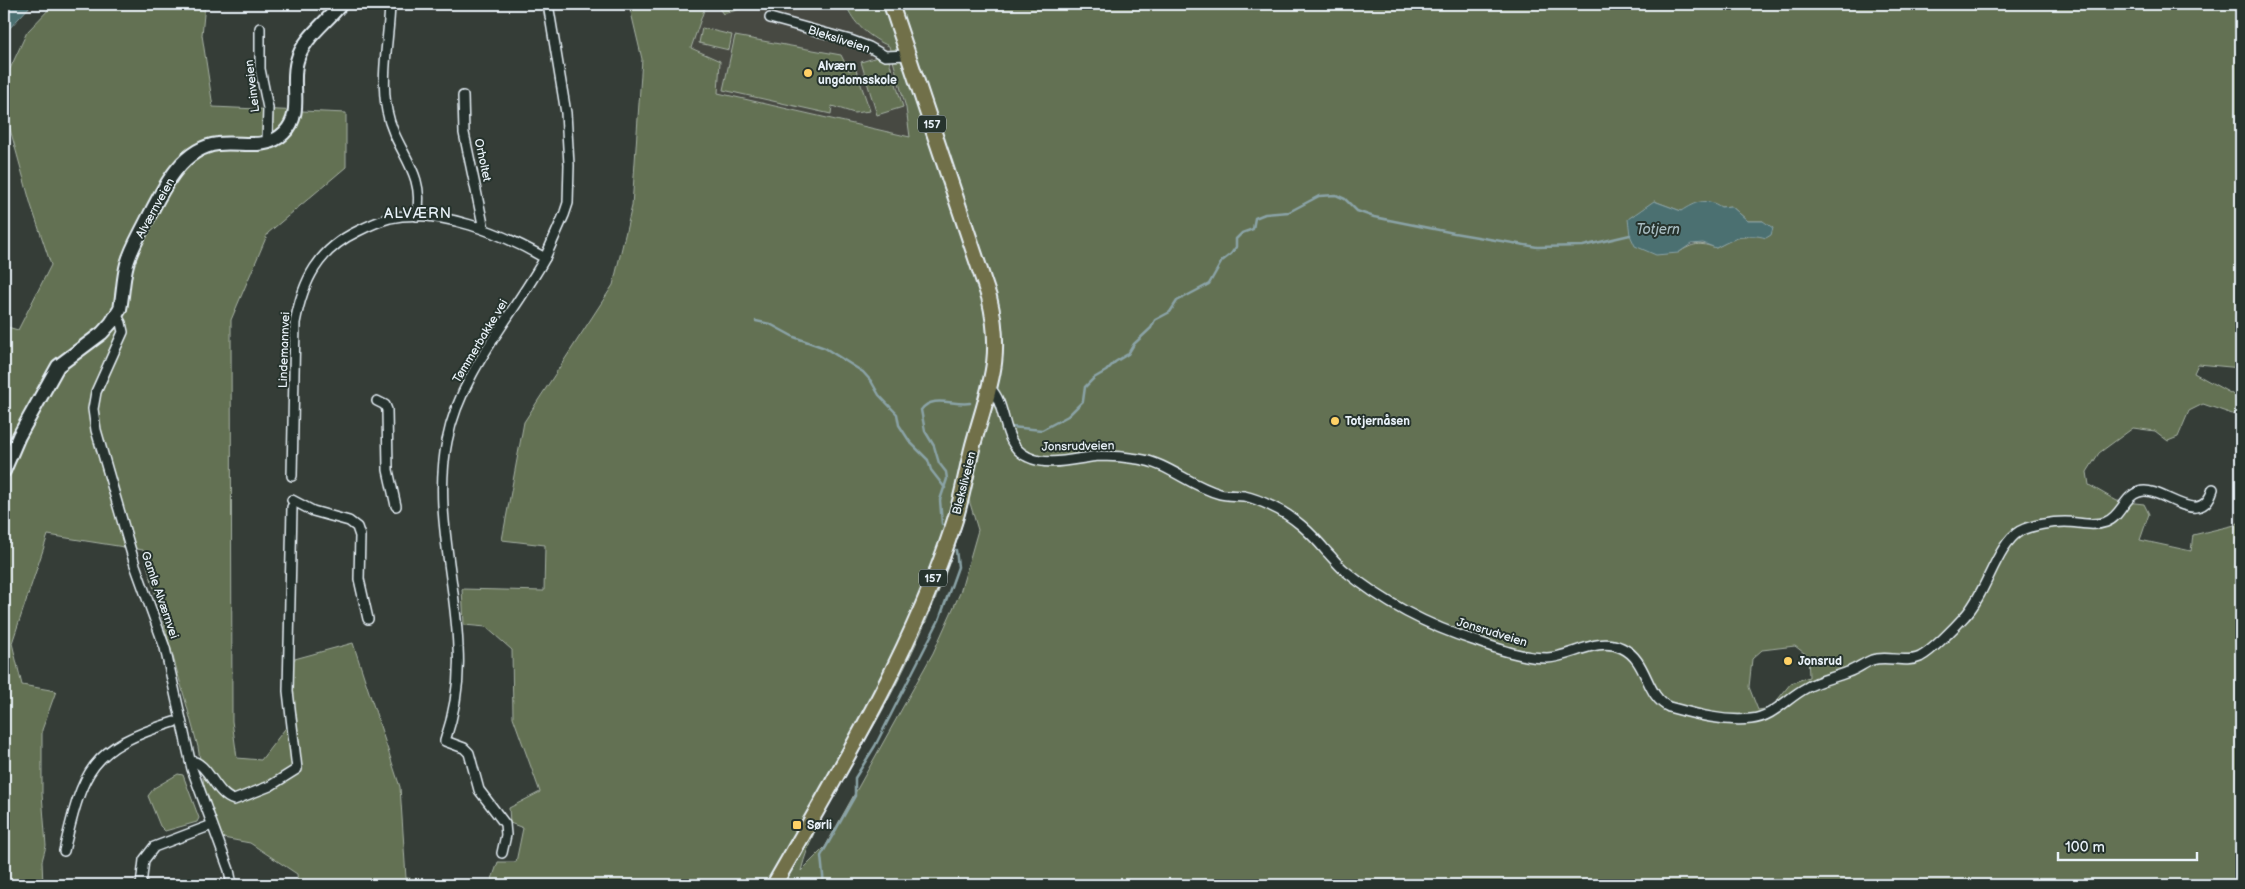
<svg xmlns="http://www.w3.org/2000/svg" width="2245" height="889" font-family="'Balsamiq Sans',sans-serif">
<style>
.built{fill:#464842}
.green{fill:#647152;stroke:#a6b1a5;fill-rule:evenodd}
.water{fill:#4b6f71;stroke:#8aa3a7}
.lines{fill:none;stroke-linecap:round;stroke-linejoin:round}
.stream{stroke:#8aa3a7;stroke-width:2.5}
.minor-casing{stroke:#e8f1f8;stroke-width:12}
.secondary-casing{stroke:#e8f1f8;stroke-width:16}
.primary-casing{stroke:#e8f1f8;stroke-width:18}
.minor{stroke:#26332d;stroke-width:9}
.secondary{stroke:#26332d;stroke-width:12}
.primary{stroke:#71704a;stroke-width:14}
.poi-dot{fill:#ffd166;stroke:#26332d;stroke-width:2}
.labels{text-anchor:middle;stroke-width:4;stroke-linejoin:round;paint-order:stroke}
.shield{fill:#26332d;stroke:#aeb8bb;stroke-width:1}
.shield-label{font-size:11px;font-weight:bold;fill:#e8f1f8}
.street-label{font-size:12px;fill:#e8f1f8;stroke:#26332d}
.poi-label{font-size:12px;font-weight:bold;fill:#e8f1f8;stroke:#26332d;text-anchor:start}
.water-label{font-size:14px;font-style:italic;fill:#a9bdc2;stroke:#26332d}
.quarter-label{font-size:15px;letter-spacing:1px;fill:#e8f1f8;stroke:#26332d}
</style>
<rect width="100%" height="100%" fill="#353d37"/>
<filter id="ink" filterUnits="userSpaceOnUse"><feTurbulence type="fractalNoise" baseFrequency=".02" numOctaves="2"/><feDisplacementMap in="SourceGraphic" scale="10" xChannelSelector="R" yChannelSelector="G"/><feConvolveMatrix kernelMatrix="1 2 1 2 8 2 1 2 1" color-interpolation-filters="sRGB"/></filter>
<g filter="url(#ink)">
<!-- built -->
<path class="built" d="M 706,4 L 846,4 L 849,15 L 874,39 L 889,46 L 901,85 L 911,137 L 718,93 L 691,48 Z"/>
<!-- green -->
<g class="green">
<path d="M 54,4 L 205,4 L 202,35 L 213,107 L 346,113 L 346,167 L 268,233 L 231,320 L 232,721 L 237,758 L 261,760 L 288,725 L 291,660 L 353,643 L 400,787 L 406,878 L 490,885 L 498,862 L 516,862 L 523,828 L 510,823 L 509,808 L 540,792 L 513,717 L 512,650 L 486,627 L 464,625 L 462,589 L 544,591 L 545,545 L 502,540 L 524,422 L 613,285 L 632,206 L 642,59 L 629,4 L 706,4 L 691,48 L 720,61 L 718,93 L 910,137 L 906,108 L 889,46 C 870,38 852,23 846,4 L 2241,4 L 2241,368 L 2198,364 L 2194,373 L 2241,399 L 2241,417 L 2203,404 L 2189,411 L 2178,437 L 2168,441 L 2155,431 L 2133,428 L 2099,453 L 2087,472 L 2089,485 L 2117,501 L 2144,504 L 2149,514 L 2140,540 L 2191,551 L 2193,535 L 2235,525 L 2241,521 L 2241,885 L 298,885 L 297,874 L 250,843 L 223,838 L 206,797 L 198,747 L 186,703 L 143,550 L 48,535 L 12,643 L 22,685 L 56,691 L 42,730 L 42,794 L 46,846 L 42,861 L 43,885 L 4,885 L 4,326 L 18,330 L 51,265 L 31,205 L 5,111 L 9,71 L 27,32 ZM 1654,201 L 1681,211 L 1731,206 L 1748,221 L 1763,221 L 1755,235 L 1746,237 L 1736,237 L 1716,248 C 1700,242 1693,243 1678,253 ZM 969,500 L 978,530 L 960,593 L 933,653 L 825,847 L 801,871 C 815,815 852,765 880,715 C 917,647 949,575 969,500 ZM 1795,646 L 1808,656 L 1809,677 L 1791,683 L 1771,708 L 1758,710 L 1749,687 L 1752,659 L 1762,650 Z"/>
<path d="M 716,4 L 748,4 L 747,7 L 723,14 Z"/>
<path d="M 702,28 L 732,35 L 729,50 L 699,43 Z"/>
<path d="M 735,36 L 841,55 L 849,71 L 855,67 L 870,111 L 854,113 L 832,106 L 831,114 L 723,90 Z"/>
<path d="M 887,54 L 903,107 L 877,115 L 861,62 Z"/>
<path d="M 178,774 L 183,775 L 199,818 L 197,822 L 165,831 L 160,826 L 148,796 L 154,788 Z"/>
</g>
<!-- water -->
<g class="water">
<path d="M 4,4 L 32,4 L 7,31 L 4,40 Z"/>
<path d="M 1654,201 L 1681,211 C 1695,202 1706,197 1721,207 L 1731,206 L 1748,221 L 1763,221 L 1773,228 L 1771,235 L 1766,238 C 1747,232 1733,239 1716,248 L 1703,243 L 1691,244 L 1678,253 L 1656,255 L 1635,246 L 1630,235 L 1628,219 Z"/>
</g>
<g class="lines">
<!-- stream -->
<g class="stream">
<path d="M 756,321 L 770,324 L 794,337 L 825,348 L 863,372 L 871,381 L 879,395 L 897,414 L 899,425 L 910,442 L 928,460 L 931,470 L 945,488"/>
<path d="M 1011,427 L 1042,430 L 1068,416 L 1083,401 L 1085,387 L 1094,378 L 1106,371 L 1115,362 L 1128,354 L 1134,344 L 1151,328 L 1155,320 L 1170,312 L 1177,301 L 1209,284 L 1222,261 L 1231,254 L 1236,247 L 1236,239 L 1242,233 L 1253,229 L 1255,218 L 1265,214 L 1289,212 L 1319,196 L 1336,195 L 1345,199 L 1357,211 L 1374,217 L 1454,233 L 1537,247 L 1583,246 L 1630,235"/>
<path d="M 942,524 L 940,500 L 947,479 L 946,472 L 939,463 L 934,446 L 925,431 L 921,410 C 933,394 954,406 970,403"/>
<path d="M 824,885 L 821,856 L 855,796 L 855,778 L 875,746 L 939,620 L 958,567 L 956,550"/>
</g>
<defs>
<g id="minor">
<path d="M 390,4 C 389,39 380,76 387,111 C 395,152 426,170 417,216"/>
<path d="M 770,18 L 850,40 L 869,47 L 885,56 L 908,55"/>
<path d="M 260,28 L 260,69 L 268,108 L 267,142"/>
<path d="M 463,96 L 464,133 L 484,229"/>
<path d="M 117,316 L 121,323 L 123,332 L 96,392 L 93,409 L 96,430 L 135,565 L 165,648 L 192,769 L 229,870 L 232,885"/>
<path d="M 990,388 C 1009,407 1000,444 1028,457 C 1050,468 1078,457 1101,456 C 1113,456 1126,457 1138,459 C 1168,463 1190,486 1220,494 C 1227,496 1236,495 1244,496 C 1253,498 1263,502 1271,506 C 1294,516 1311,533 1327,552 C 1333,558 1338,565 1344,570 C 1383,602 1428,626 1476,641 C 1498,649 1523,658 1547,658 C 1572,657 1597,636 1622,648 C 1648,660 1645,696 1669,707 C 1695,714 1723,722 1751,719 C 1773,717 1787,698 1806,688 C 1819,680 1834,678 1848,672 C 1857,669 1864,663 1872,660 C 1888,655 1905,664 1920,657 C 1932,651 1956,626 1965,616 C 1986,594 1997,544 2020,531 C 2032,525 2052,522 2065,522 C 2079,522 2092,527 2106,522 C 2121,517 2124,496 2139,492 C 2162,484 2200,532 2213,489"/>
<path d="M 377,401 L 385,405 L 387,410 L 388,470 L 396,506"/>
<path d="M 292,476 L 295,323 C 303,280 318,250 358,231 C 368,226 379,221 390,218 C 439,207 503,234 545,258"/>
<path d="M 292,500 L 313,511 L 349,521 L 357,527 L 360,536 L 359,579 L 368,619"/>
<path d="M 190,761 C 208,761 215,795 234,800 L 270,786 L 297,769 L 288,691 L 292,507"/>
<path d="M 64,851 C 83,769 90,748 174,722"/>
<path d="M 502,853 L 506,835 L 505,824 L 479,790 L 469,753 L 464,748 L 445,741 C 455,711 460,680 458,648 C 456,579 433,510 447,441 C 460,373 512,317 545,258 L 564,215 L 568,203 L 569,165 L 566,113 L 548,4"/>
<path d="M 141,885 L 144,860 L 154,847 L 212,825"/>
</g>
<path id="secondary" d="M 4,471 L 19,436 L 58,366 L 102,333 L 111,323 L 120,309 C 123,294 123,278 127,264 C 131,249 139,236 146,222 C 161,193 180,148 218,144 C 240,141 266,151 284,133 C 304,114 290,84 297,61 C 303,38 327,22 341,4"/>
<path id="primary" d="M 774,885 C 840,770 911,653 953,526 C 962,500 966,472 973,445 C 989,387 1004,359 989,297 L 891,4"/>
</defs>
<!-- minor casing -->
<use href="#minor" class="minor-casing"/>
<!-- secondary casing -->
<use href="#secondary" class="secondary-casing"/>
<!-- primary casing -->
<use href="#primary" class="primary-casing"/>
<!-- minor -->
<use href="#minor" class="minor"/>
<!-- secondary -->
<use href="#secondary" class="secondary"/>
<!-- primary -->
<use href="#primary" class="primary"/>
</g>
</g>
<!-- markers -->
<g class="poi-dot">
<circle cx="808" cy="73" r="5"/>
<circle cx="1335" cy="421" r="5"/>
<circle cx="1788" cy="661" r="5"/>
<rect x="792" y="820" width="10" height="10" rx="2.5"/>
</g>
<g class="labels">
<!-- shield labels -->
<g class="shield">
<rect x="918" y="115.5" width="28" height="17" rx="4"/>
<rect x="919" y="569.5" width="28" height="17" rx="4"/>
</g>
<g class="shield-label">
<text x="932" y="128">157</text>
<text x="933" y="582">157</text>
</g>
<!-- street labels -->
<g class="street-label">
<text transform="translate(839 39) rotate(18)" y="4">Bleksliveien</text>
<text transform="translate(252 86) rotate(-97)" y="4">Leinveien</text>
<text transform="translate(483 160) rotate(78)" y="4">Orholtet</text>
<text transform="translate(155 208) rotate(-61)" y="4">Alværnveien</text>
<text transform="translate(480 341) rotate(-59)" y="4">Tømmerbakke vei</text>
<text transform="translate(284 350) rotate(-88)" y="4">Lindemannvei</text>
<text transform="translate(1078 446) rotate(-1)" y="4">Jonsrudveien</text>
<text transform="translate(964 483) rotate(-76)" y="4">Bleksliveien</text>
<text transform="translate(160 595) rotate(71)" y="4">Gamle Alværnvei</text>
<text transform="translate(1492 632) rotate(17)" y="4">Jonsrudveien</text>
</g>
<!-- poi labels -->
<g class="poi-label">
<text x="818" y="70">Alværn<tspan x="818" dy="14">ungdomsskole</tspan></text>
<text x="1345" y="425">Totjernåsen</text>
<text x="1798" y="665">Jonsrud</text>
<text x="807" y="829">Sørli</text>
</g>
<!-- water labels -->
<g class="water-label">
<text x="1658" y="234">Totjern</text>
</g>
<!-- quarter labels -->
<g class="quarter-label">
<text x="418" y="218">ALVÆRN</text>
</g>
</g>
<!-- margin -->
<rect width="2245" height="889" fill="none" stroke="#26332d" stroke-width="20"/>
<rect x="10" y="10" width="2225" height="869" fill="none" stroke="#e8f1f8" stroke-width="2" filter="url(#ink)"/>
<!-- scale -->
<path d="M2058 852v8h139v-8" fill="none" stroke="#e8f1f8" stroke-width="2.5"/>
<text x="2065" y="852" font-size="15" fill="#e8f1f8" stroke="#26332d" stroke-width="4" paint-order="stroke">100 m</text>
</svg>
